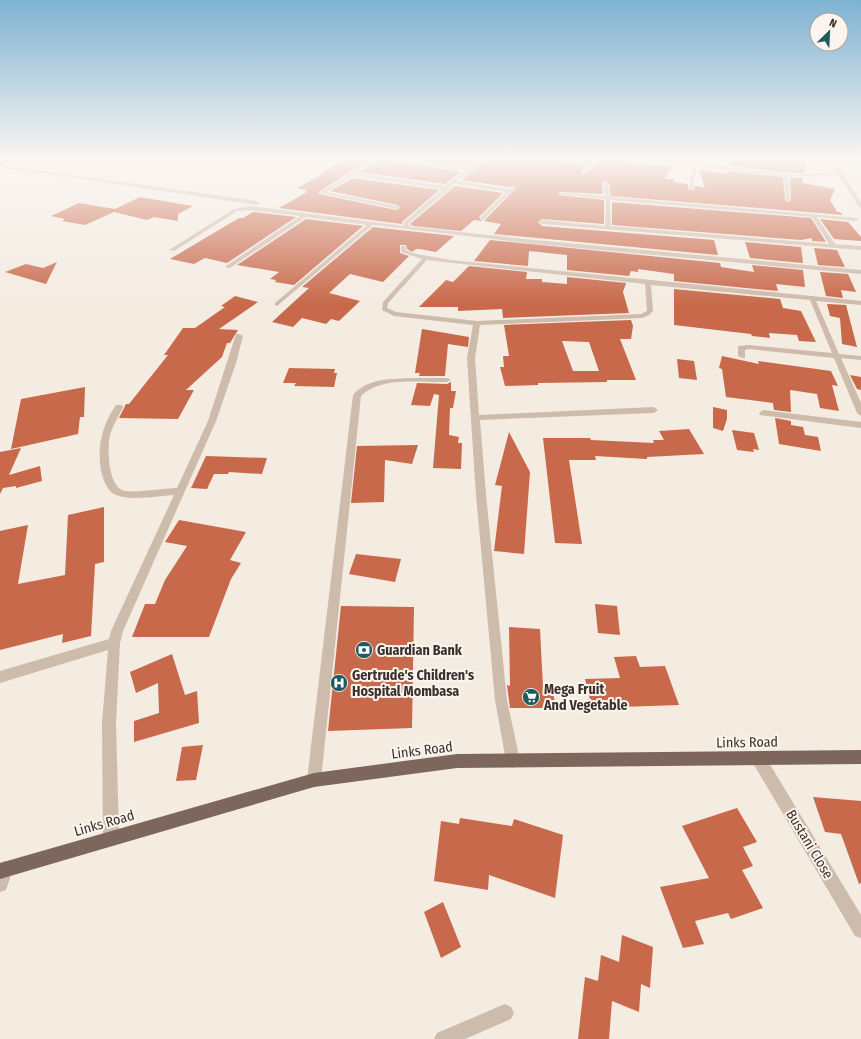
<svg xmlns="http://www.w3.org/2000/svg" width="861" height="1039" font-family="'Fira Sans Condensed',sans-serif">
<style>
.building{fill:#c8694b;fill-rule:evenodd}
.lines{fill:none;stroke-linecap:round;stroke-linejoin:round}
.minor{fill:#cdbbac;fill-rule:evenodd}
.major{fill:#7d675c;fill-rule:evenodd}
.labels{text-anchor:middle;stroke-width:4;stroke-linejoin:round;paint-order:stroke}
.near-poi-label{font-size:14px;font-weight:bold;fill:#3b302b;stroke:#fbf5ee;text-anchor:start}
.near-street-label{font-size:14px;fill:#3b302b;stroke:#fbf5ee}
</style>
<rect width="100%" height="100%" fill="#f4ebe1"/>
<!-- building -->
<g class="building">
<path d="M 345,159 L 370,159 L 319,192 L 319,194 L 396,210 L 400,208 L 398,205 L 330,191 L 353,178 L 439,190 L 402,222 L 402,224 L 279,208 L 307,192 L 304,192 L 308,190 L 297,188 L 323,174 L 321,174 Z"/>
<path d="M 379,159 L 389,159 L 390,160 L 461,172 L 445,184 L 360,172 Z"/>
<path d="M 412,159 L 478,159 L 468,166 Z"/>
<path d="M 486,159 L 558,159 L 559,160 L 585,165 L 581,173 L 584,175 L 601,159 L 614,159 L 645,165 L 673,167 L 664,179 L 674,179 L 674,182 L 688,184 L 688,189 L 690,190 L 694,189 L 695,186 L 705,188 L 699,170 L 727,174 L 728,171 L 783,177 L 785,200 L 787,202 L 791,200 L 790,178 L 803,178 L 802,183 L 835,189 L 830,200 L 837,212 L 840,212 L 843,215 L 611,196 L 609,183 L 605,181 L 602,183 L 603,194 L 561,192 L 558,194 L 559,195 L 604,200 L 604,224 L 542,219 L 538,222 L 542,226 L 714,240 L 718,255 L 494,234 L 501,224 L 484,221 L 516,188 L 514,186 L 509,187 L 462,180 Z"/>
<path d="M 733,159 L 807,159 L 804,173 L 792,173 L 730,166 Z"/>
<path d="M 455,186 L 503,193 L 479,217 L 482,221 L 474,220 L 461,231 L 413,226 L 410,224 Z"/>
<path d="M 140,197 L 193,206 L 178,214 L 178,221 L 154,217 L 147,220 L 114,212 L 85,225 L 62,221 L 65,219 L 51,216 L 79,203 L 115,209 Z"/>
<path d="M 612,202 L 811,218 L 826,242 L 812,241 L 812,238 L 801,240 L 612,225 Z"/>
<path d="M 253,212 L 296,217 L 227,263 L 205,258 L 194,264 L 170,259 L 239,218 L 243,218 Z"/>
<path d="M 306,219 L 363,226 L 294,285 L 275,282 L 276,280 L 270,279 L 279,272 L 237,265 Z"/>
<path d="M 820,219 L 848,222 L 861,237 L 861,241 L 834,239 Z"/>
<path d="M 373,227 L 454,236 L 436,252 L 420,249 L 416,249 L 412,252 L 407,249 L 406,245 L 400,245 L 400,253 L 409,256 L 383,282 L 350,274 L 329,293 L 360,301 L 339,321 L 331,319 L 326,324 L 302,318 L 293,327 L 272,322 L 309,288 L 302,287 Z"/>
<path d="M 490,240 L 720,263 L 721,267 L 754,272 L 752,265 L 803,270 L 805,287 L 776,284 L 778,291 L 674,281 L 674,274 L 638,269 L 638,272 L 631,271 L 629,276 L 567,270 L 567,255 L 529,251 L 528,266 L 474,261 Z"/>
<path d="M 745,242 L 801,247 L 803,263 L 750,258 Z"/>
<path d="M 814,248 L 837,250 L 845,267 L 818,265 Z"/>
<path d="M 57,262 L 46,284 L 5,272 L 26,264 L 43,268 Z"/>
<path d="M 469,266 L 527,272 L 526,279 L 542,279 L 542,282 L 567,284 L 567,277 L 626,283 L 623,292 L 629,313 L 503,318 L 502,309 L 458,311 L 458,307 L 419,307 L 446,280 L 453,282 Z"/>
<path d="M 820,272 L 848,274 L 856,292 L 841,290 L 843,298 L 826,296 Z"/>
<path d="M 674,289 L 780,299 L 783,308 L 801,311 L 816,342 L 799,341 L 797,335 L 769,333 L 770,338 L 752,336 L 751,334 L 674,325 Z"/>
<path d="M 235,296 L 258,302 L 219,329 L 238,330 L 230,343 L 227,343 L 222,357 L 186,390 L 194,390 L 178,419 L 119,418 L 126,404 L 129,404 L 168,355 L 164,355 L 183,328 L 195,328 L 225,307 L 221,306 Z"/>
<path d="M 827,304 L 846,305 L 857,347 L 842,344 L 840,318 L 830,316 Z"/>
<path d="M 631,320 L 633,326 L 631,339 L 620,339 L 636,380 L 607,380 L 607,382 L 538,383 L 538,385 L 505,386 L 500,367 L 504,367 L 503,356 L 509,356 L 504,325 ZM 562,341 L 589,342 L 599,371 L 573,371 Z"/>
<path d="M 422,329 L 469,337 L 468,347 L 448,344 L 445,376 L 419,376 L 420,373 L 415,373 Z"/>
<path d="M 722,356 L 759,364 L 758,361 L 831,371 L 838,386 L 832,385 L 839,411 L 820,408 L 817,394 L 790,390 L 791,412 L 774,410 L 773,403 L 726,397 L 722,369 L 719,368 Z"/>
<path d="M 677,359 L 694,361 L 697,380 L 679,378 Z"/>
<path d="M 289,368 L 335,369 L 334,373 L 337,373 L 334,387 L 294,386 L 296,383 L 283,383 Z"/>
<path d="M 850,375 L 861,377 L 861,390 L 857,389 Z"/>
<path d="M 451,382 L 451,391 L 456,391 L 453,408 L 450,408 L 449,435 L 459,437 L 458,443 L 462,443 L 461,469 L 433,468 L 439,395 L 434,394 L 430,406 L 411,405 L 417,383 L 447,384 Z"/>
<path d="M 85,387 L 84,417 L 80,417 L 78,434 L 11,449 L 21,399 Z"/>
<path d="M 713,407 L 727,410 L 727,419 L 723,431 L 713,428 Z"/>
<path d="M 775,418 L 791,421 L 791,425 L 803,427 L 805,435 L 818,437 L 821,451 L 779,444 Z"/>
<path d="M 689,429 L 704,454 L 647,457 L 647,459 L 595,456 L 596,460 L 569,460 L 582,544 L 555,543 L 543,438 L 590,438 L 591,440 L 654,443 L 653,440 L 664,440 L 659,431 Z"/>
<path d="M 732,430 L 754,433 L 759,450 L 753,449 L 754,452 L 737,450 Z"/>
<path d="M 509,432 L 530,472 L 524,554 L 494,551 L 502,486 L 495,485 Z"/>
<path d="M 418,445 L 412,464 L 385,460 L 384,502 L 351,503 L 357,446 Z"/>
<path d="M 21,448 L 9,475 L 40,466 L 42,481 L 16,488 L 16,486 L 3,488 L 0,494 L 0,452 Z"/>
<path d="M 206,456 L 267,458 L 262,474 L 229,472 L 228,474 L 214,474 L 207,489 L 191,488 Z"/>
<path d="M 104,507 L 104,562 L 95,564 L 91,636 L 62,643 L 63,634 L 0,650 L 0,531 L 28,525 L 18,584 L 65,575 L 68,515 Z"/>
<path d="M 179,520 L 246,532 L 230,560 L 241,563 L 231,579 L 209,637 L 132,637 L 145,604 L 155,604 L 165,580 L 187,546 L 165,542 Z"/>
<path d="M 356,554 L 401,559 L 395,582 L 349,574 Z"/>
<path d="M 595,604 L 617,606 L 620,635 L 598,633 Z"/>
<path d="M 341,606 L 414,607 L 412,728 L 328,731 Z"/>
<path d="M 509,627 L 540,629 L 543,687 L 552,687 L 556,708 L 510,708 L 507,685 L 510,686 Z"/>
<path d="M 172,654 L 185,695 L 197,691 L 199,723 L 134,742 L 134,721 L 159,713 L 158,683 L 136,693 L 130,672 Z"/>
<path d="M 636,656 L 640,667 L 665,666 L 679,705 L 592,708 L 585,679 L 620,678 L 614,657 Z"/>
<path d="M 203,745 L 196,780 L 176,781 L 182,747 Z"/>
<path d="M 813,797 L 861,801 L 861,883 L 859,884 L 841,834 L 825,832 Z"/>
<path d="M 737,808 L 757,842 L 743,847 L 753,866 L 742,870 L 763,908 L 731,919 L 728,913 L 695,921 L 704,944 L 683,948 L 660,887 L 709,878 L 682,826 Z"/>
<path d="M 460,818 L 512,826 L 514,819 L 563,835 L 555,898 L 489,875 L 488,890 L 434,881 L 441,821 L 459,824 Z"/>
<path d="M 443,902 L 461,947 L 441,958 L 424,912 Z"/>
<path d="M 622,935 L 653,947 L 650,988 L 641,984 L 639,1012 L 612,1001 L 609,1039 L 578,1039 L 585,977 L 598,981 L 601,955 L 619,962 Z"/>
</g>
<g class="lines">
<!-- minor -->
<g class="minor">
<path d="M 373,159 L 378,159 L 356,173 L 445,186 L 465,171 L 390,159 L 401,159 L 468,168 L 480,159 L 485,159 L 458,181 L 509,189 L 513,187 L 515,188 L 483,220 L 480,218 L 506,192 L 455,184 L 408,224 L 412,227 L 535,240 L 861,270 L 861,274 L 535,244 L 373,225 L 277,306 L 275,305 L 275,303 L 367,225 L 306,217 L 230,268 L 226,268 L 226,266 L 300,216 L 250,210 L 237,211 L 174,251 L 169,250 L 234,209 L 250,206 L 404,226 L 403,223 L 442,189 L 353,176 L 326,192 L 398,206 L 398,208 L 396,209 L 320,193 Z"/>
<path d="M 559,159 L 590,162 L 595,159 L 600,159 L 593,164 L 584,174 L 582,173 L 588,164 Z"/>
<path d="M 652,159 L 664,159 L 792,175 L 837,172 L 829,159 L 833,159 L 861,202 L 861,208 L 858,206 L 839,175 L 788,177 L 790,200 L 788,201 L 786,200 L 784,176 L 697,166 L 693,188 L 691,189 L 689,188 L 693,165 Z"/>
<path d="M 0,165 L 257,201 L 260,203 L 257,205 L 0,167 Z"/>
<path d="M 606,182 L 608,183 L 610,197 L 857,218 L 858,219 L 855,221 L 817,217 L 835,244 L 861,246 L 861,250 L 542,224 L 539,222 L 542,220 L 605,226 L 606,199 L 559,194 L 561,193 L 605,196 L 604,183 ZM 610,200 L 812,217 L 829,244 L 611,226 Z"/>
<path d="M 401,246 L 405,246 L 406,250 L 412,253 L 450,260 L 861,301 L 861,305 L 816,301 L 839,354 L 861,356 L 861,360 L 841,358 L 861,403 L 861,416 L 857,413 L 834,358 L 749,349 L 745,350 L 745,358 L 742,358 L 738,356 L 738,346 L 749,345 L 832,353 L 810,300 L 651,285 L 653,311 L 649,315 L 642,318 L 480,325 L 475,358 L 479,415 L 654,407 L 658,410 L 654,413 L 480,420 L 486,495 L 507,700 L 520,761 L 518,766 L 513,768 L 508,766 L 506,761 L 495,700 L 476,495 L 467,358 L 473,325 L 394,316 L 382,310 L 383,302 L 422,259 L 401,252 ZM 427,260 L 645,284 L 647,311 L 641,314 L 477,321 L 396,312 L 387,308 L 388,303 Z"/>
<path d="M 236,334 L 239,334 L 243,336 L 236,363 L 216,421 L 123,631 L 120,643 L 116,723 L 119,838 L 116,843 L 111,846 L 106,843 L 103,838 L 102,723 L 108,650 L 0,683 L 0,671 L 109,639 L 111,631 L 174,495 C 158,496 130,501 116,495 C 99,487 97,451 102,436 C 104,425 110,414 116,405 L 122,405 L 123,407 C 119,416 113,425 110,435 C 107,447 108,484 122,490 C 132,494 164,488 177,488 L 208,421 Z"/>
<path d="M 412,378 L 447,378 L 451,380 L 447,382 C 420,383 382,376 361,396 L 321,780 L 319,785 L 314,787 L 309,785 L 307,780 L 353,395 C 367,378 392,379 412,378 Z"/>
<path d="M 763,410 L 861,422 L 861,428 L 760,415 L 759,413 Z"/>
<path d="M 758,751 L 763,753 L 861,915 L 861,938 L 855,936 L 753,763 L 751,758 L 753,753 Z"/>
<path d="M 5,861 L 10,864 L 13,869 L 6,890 L 0,892 L 0,863 Z"/>
<path d="M 505,1004 L 511,1007 L 514,1013 L 511,1019 L 465,1039 L 434,1039 L 437,1033 Z"/>
</g>
<!-- major -->
<g class="major">
<path d="M 8,159 L 13,159 L 0,165 L 0,162 Z"/>
<path d="M 861,750 L 861,764 L 457,768 L 314,787 L 0,879 L 0,863 L 314,773 L 457,754 Z"/>
</g>
</g>
<!-- sky -->
<linearGradient id="sky" x2="0" y2="1"><stop stop-color="#7eb2d2"/><stop offset="0.52" stop-color="#faf6f2"/><stop offset="1" stop-color="#faf6f2" stop-opacity="0"/></linearGradient>
<rect width="861" height="304" fill="url(#sky)"/>
<!-- icons -->
<defs>
<symbol id="bank-disc" viewBox="-11 -11 22 22"><circle r="9.5" fill="#1f5a5e" stroke="#fbf5ee"/><path d="M-6-4H6V4H-6ZM0-2.3a2.3 2.3 0 1 0 0 4.6a2.3 2.3 0 1 0 0-4.6Z" fill="#fff"/></symbol>
<symbol id="hospital-disc" viewBox="-11 -11 22 22"><circle r="9.5" fill="#1f5a5e" stroke="#fbf5ee"/><path d="M-5-5h3v3.5h4V-5h3V5h-3V1.5h-4V5h-3Z" fill="#fff"/></symbol>
<symbol id="supermarket-disc" viewBox="-11 -11 22 22"><circle r="9.5" fill="#1f5a5e" stroke="#fbf5ee"/><path d="M-6-5.5h2.5l.6 2H6L4.5 2H-2.5L-4.4-4H-6ZM-1.5 3.2a1.3 1.3 0 1 0 .1 0ZM3 3.2a1.3 1.3 0 1 0 .1 0Z" fill="#fff"/></symbol>
</defs>
<g fill-rule="evenodd">
<use href="#bank-disc" x="354" y="640" width="20" height="20"/>
<use href="#hospital-disc" x="329" y="673" width="20" height="20"/>
<use href="#supermarket-disc" x="521" y="687" width="20" height="20"/>
</g>
<g class="labels">
<!-- near-poi labels -->
<g class="near-poi-label">
<text x="377" y="655">Guardian Bank</text>
<text x="352" y="680">Gertrude's Children's<tspan x="352" dy="16">Hospital Mombasa</tspan></text>
<text x="544" y="694">Mega Fruit<tspan x="544" dy="16">And Vegetable</tspan></text>
</g>
<!-- near-street labels -->
<g class="near-street-label">
<text transform="translate(747 742) rotate(-1)" y="5">Links Road</text>
<text transform="translate(422 750) rotate(-7)" y="5">Links Road</text>
<text transform="translate(104 823) rotate(-16)" y="5">Links Road</text>
<text transform="translate(810 844) rotate(59)" y="5">Bustani Close</text>
</g>
</g>
<!-- north arrow -->
<g transform="translate(829 32) rotate(24)"><circle r="19" fill="#fbf5ee" stroke="#aea6a0"/>
<path d="M0-3L7 15L0 10L-7 15Z" fill="#1f5a5e"/>
<text y="-6" font-size="11" font-weight="bold" text-anchor="middle" fill="#3b302b">N</text>
</g>
</svg>
